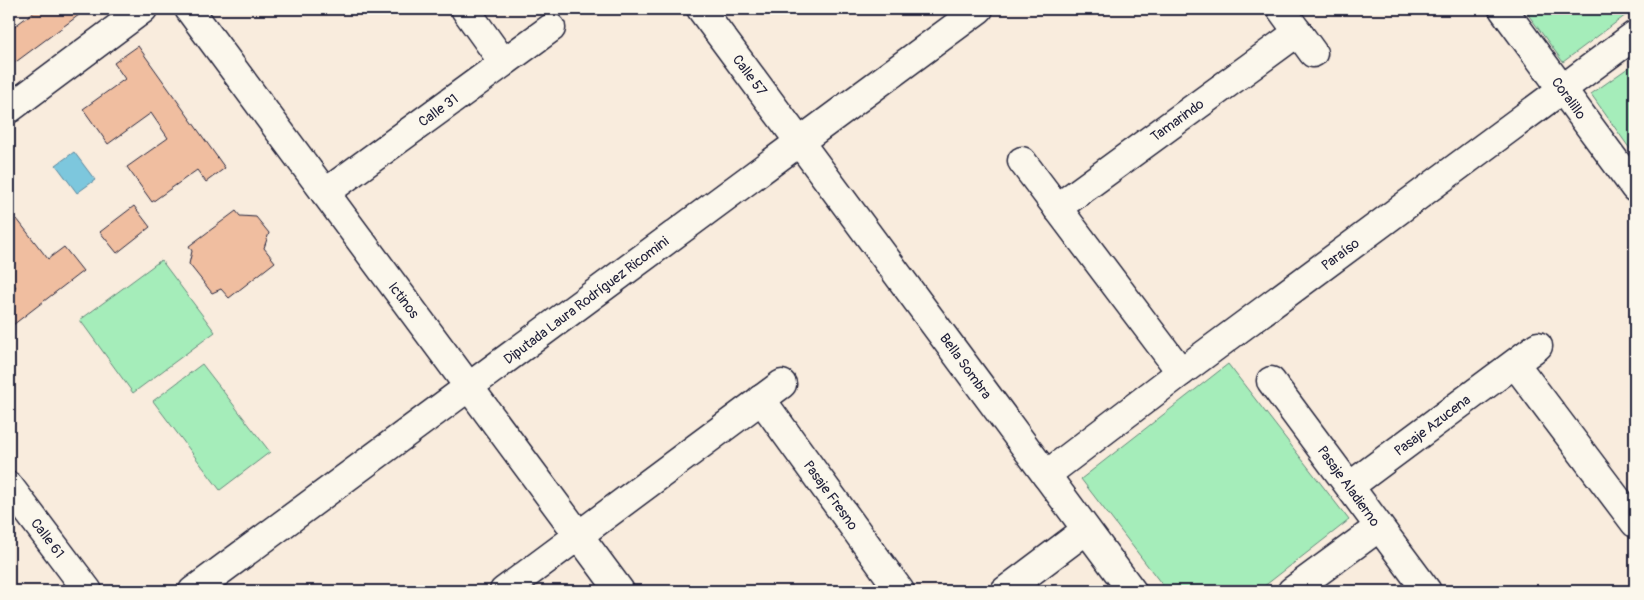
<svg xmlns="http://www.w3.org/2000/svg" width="1644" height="600" font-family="Pangolin,sans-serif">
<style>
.green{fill:#a5edba;stroke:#64887a}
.water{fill:#7dc7dd;stroke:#59859c}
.building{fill:#f0bea0;stroke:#22223b}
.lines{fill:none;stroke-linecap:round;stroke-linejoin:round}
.minor-casing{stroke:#22223b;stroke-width:31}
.minor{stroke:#fbf7ec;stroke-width:28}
.labels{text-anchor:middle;stroke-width:5;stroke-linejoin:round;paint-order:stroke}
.street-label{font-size:14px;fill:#22223b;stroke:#fbf7ec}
</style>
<rect width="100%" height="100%" fill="#f9ecdd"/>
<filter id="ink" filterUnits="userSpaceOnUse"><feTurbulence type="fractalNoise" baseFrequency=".02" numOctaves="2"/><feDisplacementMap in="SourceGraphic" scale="10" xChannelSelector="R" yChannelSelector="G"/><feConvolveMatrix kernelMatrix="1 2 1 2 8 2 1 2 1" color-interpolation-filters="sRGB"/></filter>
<g filter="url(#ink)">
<!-- green -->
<g class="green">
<path d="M 1524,9 L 1627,9 L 1630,12 L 1563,62 Z"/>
<path d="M 1635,63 L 1635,156 L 1591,94 Z"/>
<path d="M 161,260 L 215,332 L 133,393 L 80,320 Z"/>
<path d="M 202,364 L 270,452 L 220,490 L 153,401 Z"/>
<path d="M 1228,364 L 1349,520 L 1258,591 L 1167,591 L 1081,479 Z"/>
</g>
<!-- water -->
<path class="water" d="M 74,152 L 95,180 L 77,193 L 56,165 Z"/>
<!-- building -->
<g class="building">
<path d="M 34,9 L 87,9 L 9,67 L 9,26 L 11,29 L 35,11 Z"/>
<path d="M 138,46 L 225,168 L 206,182 L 197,170 L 152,202 L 127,167 L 168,138 L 151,113 L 108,144 L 83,109 L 125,79 L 114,63 Z"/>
<path d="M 134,206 L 150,227 L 117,253 L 100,232 Z"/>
<path d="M 236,211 L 240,216 L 256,217 L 269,233 L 264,248 L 275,262 L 229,298 L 221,289 L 212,293 L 189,264 L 192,251 L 189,246 Z"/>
<path d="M 17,219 L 48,259 L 64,247 L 83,271 L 9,328 L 9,292 L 16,287 L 9,278 L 9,225 Z"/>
</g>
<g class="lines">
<defs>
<g id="minor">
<path d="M 189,9 L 620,591"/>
<path d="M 465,9 L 503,62"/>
<path d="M 701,9 L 1132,591"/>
<path d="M 1281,9 L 1313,53"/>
<path d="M 1503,9 L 1635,188"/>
<path d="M 9,109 L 143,9"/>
<path d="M 1022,161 L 1181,372"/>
<path d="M 325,193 L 551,28"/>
<path d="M 1057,208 L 1298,32"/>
<path d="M 1515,364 L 1635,523"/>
<path d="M 1271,381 L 1427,591"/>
<path d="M 761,399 L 900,591"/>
<path d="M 1046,475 L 1181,372 L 1635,35"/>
<path d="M 9,486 L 88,591"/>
<path d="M 1350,486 L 1538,346"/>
<path d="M 193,591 L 979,9"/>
<path d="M 504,591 L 782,384"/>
<path d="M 1005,591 L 1086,530"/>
<path d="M 1292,591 L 1379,527"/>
</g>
</defs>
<!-- minor casing -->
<use href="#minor" class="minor-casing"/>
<!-- minor -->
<use href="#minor" class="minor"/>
</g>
</g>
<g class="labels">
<!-- street labels -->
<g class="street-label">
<text transform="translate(750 75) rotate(53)" y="5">Calle 57</text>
<text transform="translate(1569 98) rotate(54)" y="5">Coralillo</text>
<text transform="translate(438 110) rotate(-36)" y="5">Calle 31</text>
<text transform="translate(1177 120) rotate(-36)" y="5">Tamarindo</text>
<text transform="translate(1340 254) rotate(-37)" y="5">Paraíso</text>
<text transform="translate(404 300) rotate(53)" y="5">Ictinos</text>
<text transform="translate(586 300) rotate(-37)" y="5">Diputada Laura Rodríguez Ricomini</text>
<text transform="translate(966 366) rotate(54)" y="5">Bella Sombra</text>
<text transform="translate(1432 425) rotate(-37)" y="5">Pasaje Azucena</text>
<text transform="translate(1349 486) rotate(54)" y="5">Pasaje Aladierno</text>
<text transform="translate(831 495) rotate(54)" y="5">Pasaje Fresno</text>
<text transform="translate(48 538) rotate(53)" y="5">Calle 61</text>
</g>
</g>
<!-- margin -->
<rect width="1644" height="600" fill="none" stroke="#fbf7ec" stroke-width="30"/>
<rect x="15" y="15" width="1614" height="570" fill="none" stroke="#22223b" stroke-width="2" filter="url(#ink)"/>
</svg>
